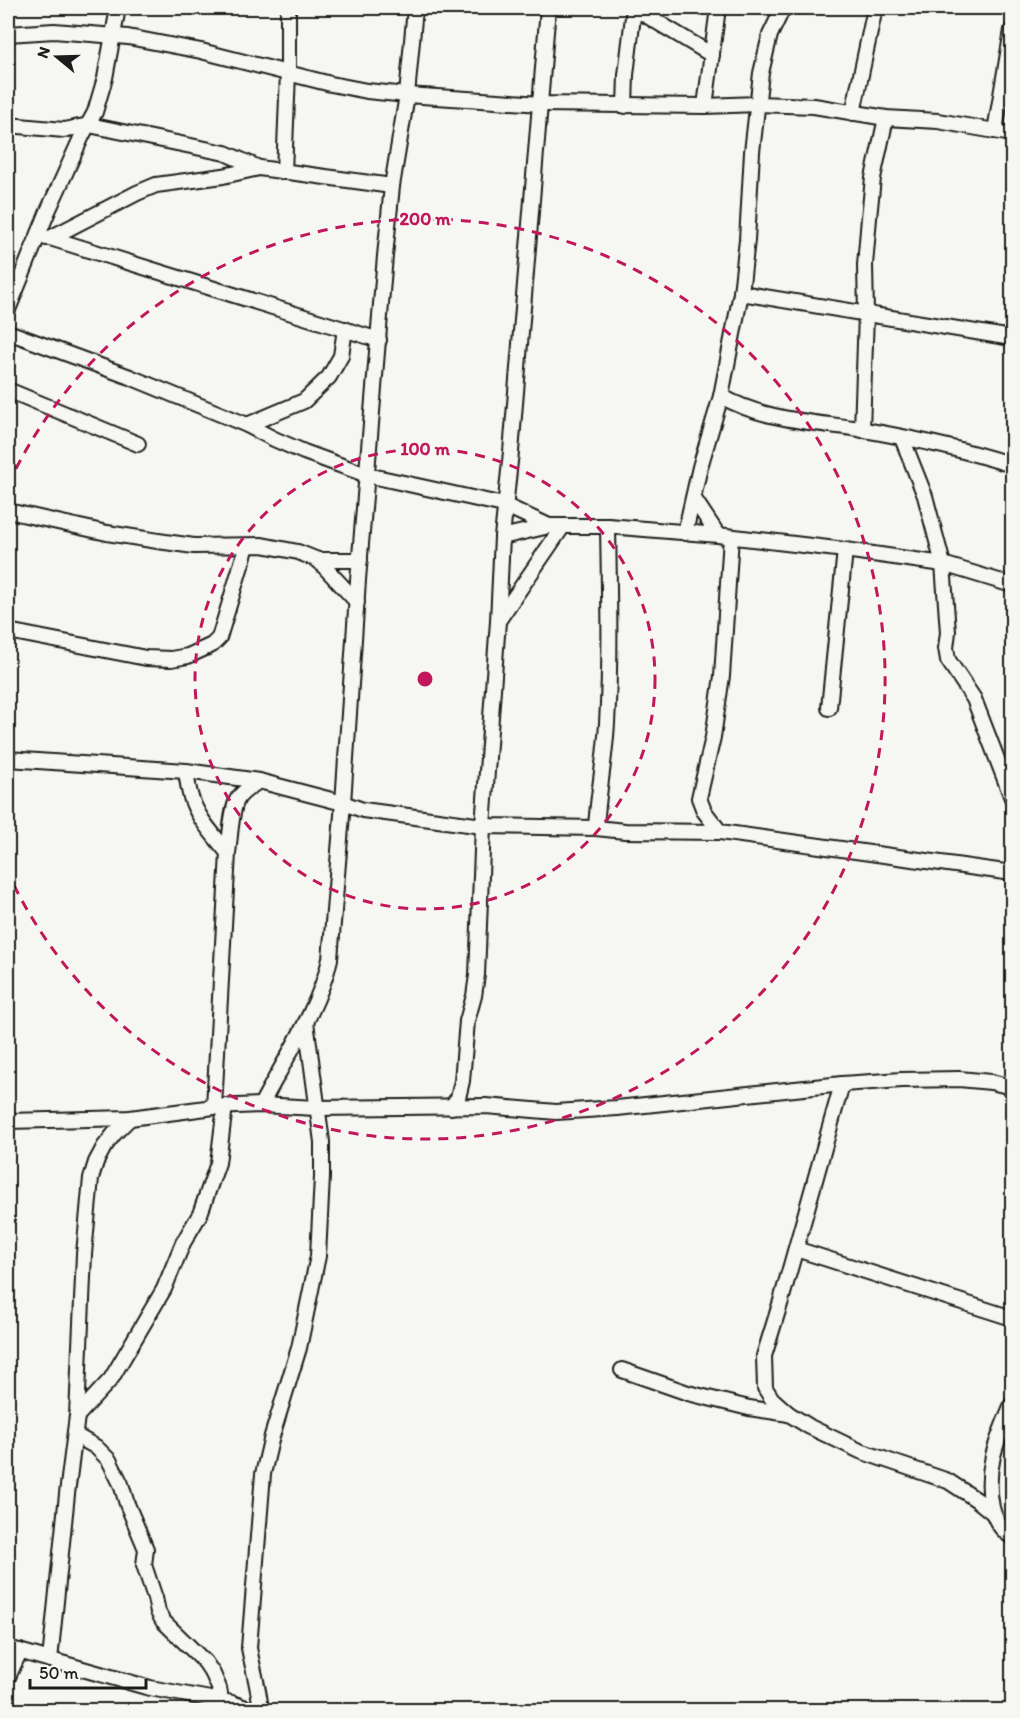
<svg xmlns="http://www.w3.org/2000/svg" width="1020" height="1718" viewBox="0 0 1020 1718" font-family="Itim,sans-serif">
<rect width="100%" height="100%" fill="#f6f6f2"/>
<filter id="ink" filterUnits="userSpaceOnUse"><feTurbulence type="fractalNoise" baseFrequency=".0167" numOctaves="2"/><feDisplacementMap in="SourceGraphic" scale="12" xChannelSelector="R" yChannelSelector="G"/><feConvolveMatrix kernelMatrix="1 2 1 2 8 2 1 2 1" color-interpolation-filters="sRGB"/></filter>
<g filter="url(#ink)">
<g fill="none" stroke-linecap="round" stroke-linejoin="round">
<g stroke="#1c1c1c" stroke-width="18">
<g id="street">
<polyline points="634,8 712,55"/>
<polyline points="8,34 54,31 128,37 201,51 331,84 367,91 407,95 541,104 705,106 757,104 814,106 886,118 938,121 1012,134"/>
<polyline points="625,106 626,75 634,8"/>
<polyline points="705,106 718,8"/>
<polyline points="853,113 875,8"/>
<polyline points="8,125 64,130 89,125 225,153 259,168 392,186"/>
<polyline points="995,131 1012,30"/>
<polyline points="284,172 288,73 288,8"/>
<polyline points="46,238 50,238 137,193 156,185 223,176 259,168"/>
<polyline points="50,238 379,340"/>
<polyline points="741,293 1012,338"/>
<polyline points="8,310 48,211 82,136 95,112 105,78 118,8"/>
<polyline points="8,332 130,377 247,425 274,439 304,452 367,475 504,505 549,526"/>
<polyline points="8,390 138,444"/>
<path d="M721 396C762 420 813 422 859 429 911 438 963 449 1012 465"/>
<polyline points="247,425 304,401 329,377 341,356 345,329"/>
<polyline points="862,430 866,314 865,265 869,218 873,178 886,118"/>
<polyline points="902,438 925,496 943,564 948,632 946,648 948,660 974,699 1012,798"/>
<polyline points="694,499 718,535"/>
<polyline points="8,511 107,533 158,541 194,546 262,545 298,552 318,560 360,560"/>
<polyline points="685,533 700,467 721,396 741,293 747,240 752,152 761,73 770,35 783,8"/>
<polyline points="502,537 549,526 608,526 718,535 845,550 943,564 1012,585"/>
<polyline points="318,560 357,602"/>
<polyline points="498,621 563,526"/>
<polyline points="8,631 146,658 171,659 188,656 212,645 219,638 247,546"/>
<polyline points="829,708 845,550"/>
<polyline points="8,759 186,771 259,781 343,803 363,810 483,826 596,828 625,831 720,832 1012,873"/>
<path d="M186 771C187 778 188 786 190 794 196 817 214 835 228 853"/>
<path d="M596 828C598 793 605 759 607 723 611 658 609 592 608 526"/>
<polyline points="720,832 704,811 699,798 713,737 722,676 731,537"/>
<polyline points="842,1084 781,1301 764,1356 765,1388 772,1399 789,1414 810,1427 860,1451 948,1481 977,1500 993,1513"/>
<path d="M261 1105C284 1061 320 1006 330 959L343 803 358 580 385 256 392 186 407 95 415 8"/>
<path d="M214 1107 228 853C230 840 231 811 237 800 241 792 252 786 259 781"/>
<polyline points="451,1107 458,1098 462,1081 467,1021 474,996 477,975 483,826 498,621 502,537 511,452 548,8"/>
<polyline points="8,1121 130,1118 214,1107 261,1105 316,1108 486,1106 556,1112 617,1108 842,1084 902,1080 959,1079 991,1082 1012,1087"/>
<polyline points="796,1249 1012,1318"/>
<polyline points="622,1370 688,1393 749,1408 789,1414"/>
<path d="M1012 1404C997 1440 984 1468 992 1508 995 1520 1002 1531 1012 1537"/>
<polyline points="77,1416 111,1379 164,1289 183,1243 200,1214 218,1163 225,1106"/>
<polyline points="75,1435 96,1447 109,1460 121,1484 127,1504 146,1549 144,1565 155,1598 158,1612 163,1621 205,1662 213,1674 219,1688 221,1700"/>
<polyline points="8,1648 150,1688 232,1703 252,1710"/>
<polyline points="50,1660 67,1494 77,1416 84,1254 91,1178 96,1162 104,1147 114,1134 130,1118"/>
<polyline points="8,1677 20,1651"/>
<path d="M261 1710C259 1689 253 1669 249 1648L263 1474 272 1436 299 1348 318 1256 322 1177V1142L306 1022"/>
</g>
</g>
<use href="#street" stroke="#f6f6f2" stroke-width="14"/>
</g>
</g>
<g fill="none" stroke="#c2185b" stroke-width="3" stroke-dasharray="10 8">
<circle cx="425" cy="679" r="230"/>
<path d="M8 485A460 460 0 1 1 8 873"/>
</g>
<circle cx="425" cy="679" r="9" fill="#c2185b" stroke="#f6f6f2" stroke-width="3"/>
<g font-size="18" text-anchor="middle" font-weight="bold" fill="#c2185b" stroke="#f6f6f2" stroke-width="4.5" stroke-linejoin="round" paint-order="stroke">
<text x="425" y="225">200 m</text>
<text x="425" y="455">100 m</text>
</g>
<rect width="1020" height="1718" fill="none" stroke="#f6f6f2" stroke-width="30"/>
<rect x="15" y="15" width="990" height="1688" fill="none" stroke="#1c1c1c" stroke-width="2" filter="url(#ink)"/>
<g transform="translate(57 57) rotate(289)" stroke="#f6f6f2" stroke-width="4.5" paint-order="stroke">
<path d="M0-4.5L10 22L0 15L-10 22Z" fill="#1c1c1c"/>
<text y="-9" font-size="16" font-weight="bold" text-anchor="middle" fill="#1c1c1c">N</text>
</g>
<path d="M30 1679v9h116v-9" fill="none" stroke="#1c1c1c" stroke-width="3"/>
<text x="39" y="1679" font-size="18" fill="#1c1c1c" stroke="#f6f6f2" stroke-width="4.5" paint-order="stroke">50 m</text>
</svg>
